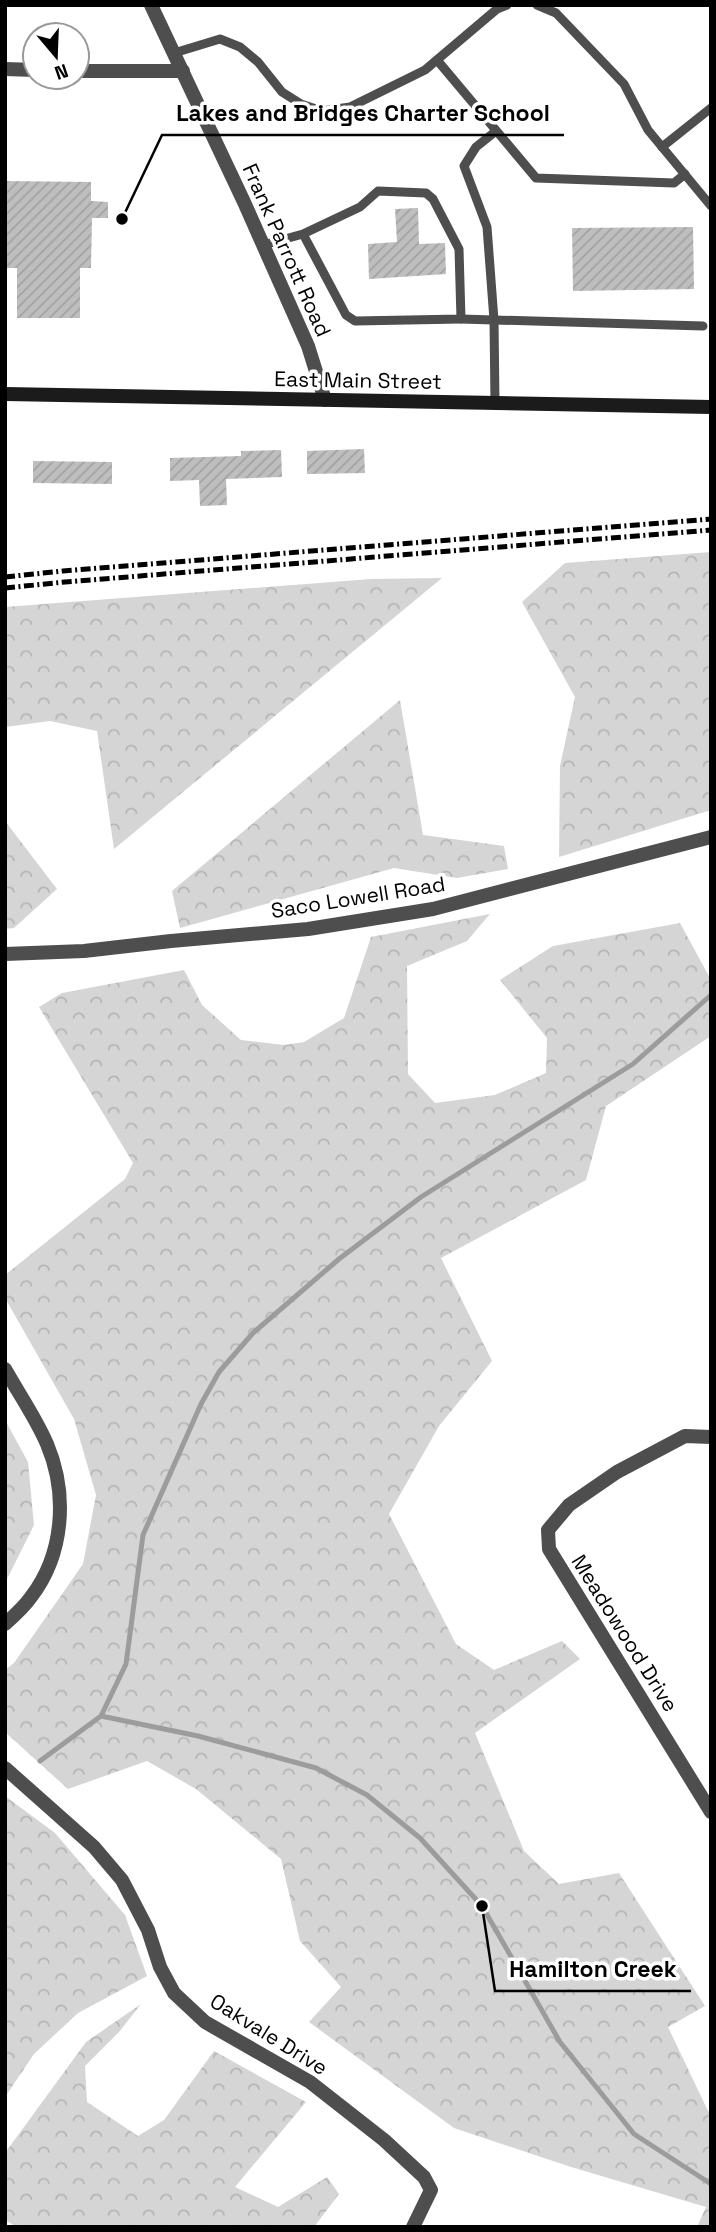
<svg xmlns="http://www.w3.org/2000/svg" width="716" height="2232" viewBox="0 0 716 2232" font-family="'Space Grotesk',sans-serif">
<defs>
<pattern id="forest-crowns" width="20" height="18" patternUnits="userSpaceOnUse" patternTransform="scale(1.75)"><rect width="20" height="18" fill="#d5d5d5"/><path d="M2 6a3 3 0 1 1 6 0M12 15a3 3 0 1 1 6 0" fill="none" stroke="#b5b5b5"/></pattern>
<pattern id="building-hatch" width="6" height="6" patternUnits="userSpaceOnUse" patternTransform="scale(1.75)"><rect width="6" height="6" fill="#bebebe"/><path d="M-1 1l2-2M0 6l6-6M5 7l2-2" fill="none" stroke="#a2a2a2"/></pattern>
</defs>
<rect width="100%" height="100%" fill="#fff"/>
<g fill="url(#forest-crowns)">
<polygon points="711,552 711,810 559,857 560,766 575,697 522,602 565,563"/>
<polygon points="442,578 114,849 97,731 50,721 5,727 5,607 371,579"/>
<polygon points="400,700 423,835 504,846 508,869 457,878 394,868 180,928 172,891"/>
<polygon points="5,821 57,889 14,928 5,929"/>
<polygon points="490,914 467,941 407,966 408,1074 435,1103 495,1095 546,1073 547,1038 500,980 553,946 680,923 711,980 711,1036 606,1106 586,1180 441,1258 492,1361 439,1426 389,1514 456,1644 494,1670 562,1641 580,1659 475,1733 524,1851 559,1884 619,1873 705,2006 668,2027 708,2111 711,2111 711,2227 697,2227 706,2207 571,2167 454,2128 309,2022 341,1987 300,1941 281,1859 196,1789 147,1761 68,1789 5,1732 5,1670 14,1663 83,1564 96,1495 74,1419 5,1298 5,1275 125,1179 133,1163 39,1007 62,993 184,970 202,1005 241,1040 284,1045 304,1042 344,1018 371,937"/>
<polygon points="5,1420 28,1462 34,1525 5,1583"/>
<polygon points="5,1796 55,1833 125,1915 147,1976 78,2013 34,2054 5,2097"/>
<polygon points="141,2004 119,2032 85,2066 87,2102 138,2136 164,2120 214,2051 306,2102 235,2187 278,2207 327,2177 339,2194 314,2227 17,2227 5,2220 5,2153 86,2042"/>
</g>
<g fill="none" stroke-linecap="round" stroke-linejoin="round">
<g stroke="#9c9c9c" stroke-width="5">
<polyline points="101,1716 198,1736 316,1768 367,1795 420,1838 482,1906 560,2042 634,2134 711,2184"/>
<polyline points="40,1761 101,1716 126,1664 143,1535 201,1404 219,1372 253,1333 339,1259 421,1197 633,1064 711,995"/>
</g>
</g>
<g fill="url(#building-hatch)">
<polygon points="5,181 91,182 91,201 108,202 108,218 92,218 91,268 80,268 80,318 17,318 17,268 5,268"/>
<polygon points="418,208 419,244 445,243 446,274 369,279 368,244 397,242 395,209"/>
<polygon points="693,227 694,289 573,291 572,228"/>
<polygon points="364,449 365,473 307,474 307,451"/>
<polygon points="281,450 282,477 226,479 227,505 200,506 199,480 170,481 170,458 241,456 241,451"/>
<polygon points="33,461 112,462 112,484 33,483"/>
</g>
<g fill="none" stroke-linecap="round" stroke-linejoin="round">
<g stroke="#4e4e4e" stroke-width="9">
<polyline points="537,5 556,13 624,84 648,130 711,206"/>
<polyline points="174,53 220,39 240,47 258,62 282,92 301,104 322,111 350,107 425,70 497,9 507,5"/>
<polyline points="437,60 536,178 674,183 685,174"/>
<polyline points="662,147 711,108"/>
<polyline points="263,245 303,234 346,315 355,321 461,319 459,249 433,199 426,193 378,191 360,207 303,234"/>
<polyline points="461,319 703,326"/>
<polyline points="495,403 494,320 487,227 464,166 476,147 496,131"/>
</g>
<g stroke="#4e4e4e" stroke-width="14">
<polyline points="151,5 244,202 308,346 325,400"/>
<polyline points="5,69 35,70"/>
<polyline points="77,71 183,71"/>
<path d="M5 1369C19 1394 36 1418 47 1444 68 1494 64 1554 31 1597 24 1607 14 1616 5 1624"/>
<polyline points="711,1437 685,1436 617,1472 569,1505 548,1530 549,1549 711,1812"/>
<polyline points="5,1768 94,1847 122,1880 148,1930 160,1967 174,1993 205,2022 310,2082 384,2140 424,2177 431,2190 413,2227"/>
</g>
<polyline stroke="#4e4e4e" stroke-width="14" points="5,954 84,951 171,941 308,929 433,909 711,837"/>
<polyline stroke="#1b1b1b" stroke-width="14" points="5,394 711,407"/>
<g stroke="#000" stroke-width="5" stroke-dasharray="10 3.5 2 3.5" stroke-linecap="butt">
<polyline points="5,577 63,571 711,519"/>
<polyline points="5,588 65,582 711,530"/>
</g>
</g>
<g text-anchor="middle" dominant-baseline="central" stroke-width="7" stroke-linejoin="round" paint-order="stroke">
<g font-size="21" fill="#000" stroke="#fff">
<text transform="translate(287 250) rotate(66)">Frank Parrott Road</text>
<text transform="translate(358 380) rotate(1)">East Main Street</text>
<text transform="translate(358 897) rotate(-9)">Saco Lowell Road</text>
<text transform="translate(625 1633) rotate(58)">Meadowood Drive</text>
<text transform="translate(269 2034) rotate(32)">Oakvale Drive</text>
</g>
</g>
<path fill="none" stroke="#000" stroke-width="2.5" d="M122 219L162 135H564M482 1906L495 1991H691"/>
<g fill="#000" stroke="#fff" stroke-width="2.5">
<circle cx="122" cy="219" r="7"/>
<circle cx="482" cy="1906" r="7"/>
</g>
<g font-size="23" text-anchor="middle" font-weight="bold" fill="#000" stroke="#fff" stroke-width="7" stroke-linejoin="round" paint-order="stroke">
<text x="363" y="121">Lakes and Bridges Charter School</text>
<text x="593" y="1977">Hamilton Creek</text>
</g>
<rect width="716" height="2232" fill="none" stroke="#000000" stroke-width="14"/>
<g transform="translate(56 56) rotate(161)"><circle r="33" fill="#ffffff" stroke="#999999" stroke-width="2"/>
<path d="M0-5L12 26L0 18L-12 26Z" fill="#000000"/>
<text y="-10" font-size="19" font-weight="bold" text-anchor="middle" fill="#000000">N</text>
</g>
</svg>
